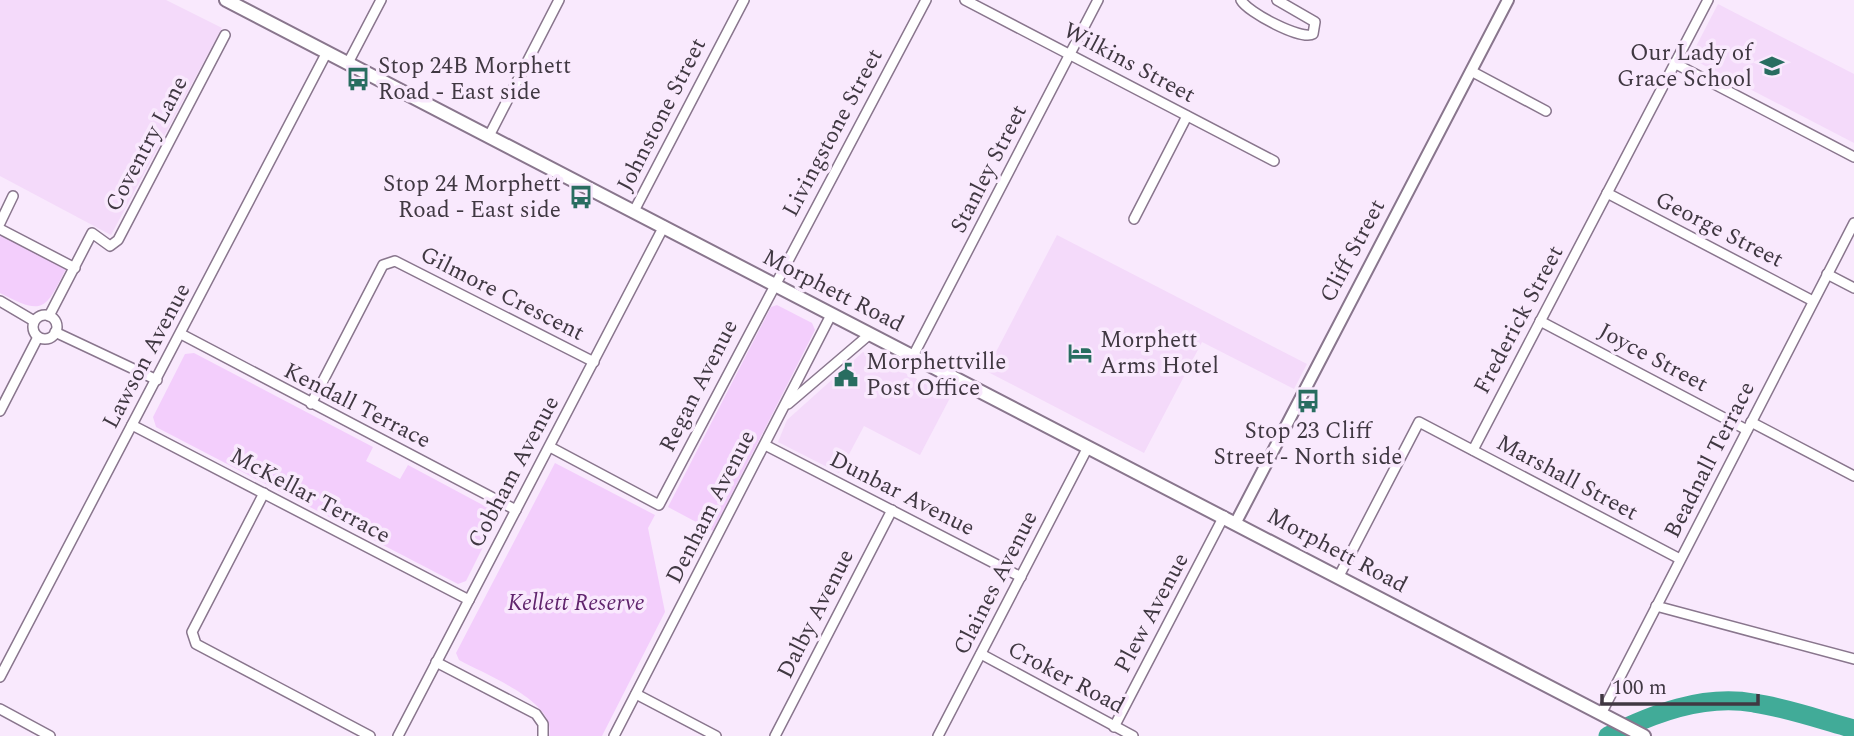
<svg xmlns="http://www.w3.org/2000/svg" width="1854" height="736" viewBox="0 0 1854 736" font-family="Spectral,serif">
<rect width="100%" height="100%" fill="#f9e9fd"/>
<g fill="#f4dafa">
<polygon points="0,0 166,0 222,28 111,235 0,176"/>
<polygon points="1718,4 1854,74 1854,143 1690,58"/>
<polygon points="1057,235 1307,364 1294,389 1202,342 1144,453 986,371"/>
<polygon points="863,352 951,396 920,455 864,426 839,473 778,442 787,420"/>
</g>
<g fill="#f3cefc">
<path d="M0 234 66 269C45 310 44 316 0 293Z"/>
<polygon points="777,305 812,323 815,330 713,531 668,507 771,307"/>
<polygon points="194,353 373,447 366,461 400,479 408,465 494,511 497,519 466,581 458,584 156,427 153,417 185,354"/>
<path d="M555 463 655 515 648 528 665 612 602 736H549C558 702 484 674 459 660L456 653Z"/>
</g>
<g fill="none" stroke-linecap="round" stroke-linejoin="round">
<path stroke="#41ab98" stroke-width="19" d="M1608 736C1652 714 1703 694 1754 703 1787 708 1821 720 1854 729"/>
<g stroke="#89768d" stroke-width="12">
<g id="minor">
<polyline points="965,0 1274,161"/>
<path d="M1241 0C1247 12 1302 41 1313 34L1315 22 1277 0"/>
<polyline points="348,63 381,0"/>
<polyline points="1674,63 1854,157"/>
<polyline points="1471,71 1546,111"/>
<polyline points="489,136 559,0"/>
<polyline points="1607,193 1813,301"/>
<polyline points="634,211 744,0"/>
<polyline points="1134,219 1187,116"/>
<polyline points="0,223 13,196"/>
<polyline points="0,229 75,268"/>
<polyline points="1827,274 1854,288"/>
<polyline points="0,301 34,321"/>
<circle cx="45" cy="327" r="12"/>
<polyline points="49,316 92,233 110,246 118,240 225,35"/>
<polyline points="1540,321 1747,430"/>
<polyline points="55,332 157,380"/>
<polyline points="181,334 516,510"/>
<polyline points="913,356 1098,0"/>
<polyline points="311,404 383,265 395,261 594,362"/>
<polyline points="788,404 870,334"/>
<polyline points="0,411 38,337"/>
<polyline points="1751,422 1854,476"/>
<polyline points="132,425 469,600"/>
<polyline points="765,445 1021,577"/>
<polyline points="550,447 659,505 926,0"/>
<polyline points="1473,450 1708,0"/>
<polyline points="264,493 192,632 196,644 370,736"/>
<polyline points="1339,576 1419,422 1680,559"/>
<polyline points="1656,606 1854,659"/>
<polyline points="981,654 1133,736"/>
<polyline points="436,662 536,714 543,724 543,736"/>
<polyline points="0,677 327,52"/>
<polyline points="636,694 716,736"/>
<polyline points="0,709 50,736"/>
<polyline points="1601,714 1854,223"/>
<polyline points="1114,727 1224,516"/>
<polyline points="398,736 664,226"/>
<polyline points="614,736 831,315"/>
<polyline points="775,736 892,510"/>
<polyline points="938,736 1088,447"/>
</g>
</g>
<g stroke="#89768d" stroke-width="14">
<polyline id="tertiary" points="1236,522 1508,0"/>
</g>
<g stroke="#89768d" stroke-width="16">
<polyline id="secondary" points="226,0 1644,736"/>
</g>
<use href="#minor" stroke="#fff" stroke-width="9"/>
<use href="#tertiary" stroke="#fff" stroke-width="10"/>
<use href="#secondary" stroke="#fff" stroke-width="12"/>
</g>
<defs>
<g id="school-bare" transform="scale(1.89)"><path d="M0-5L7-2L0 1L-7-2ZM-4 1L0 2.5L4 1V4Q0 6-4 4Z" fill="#286d60" stroke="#f9e9fd" stroke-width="2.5" paint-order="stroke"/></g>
<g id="bus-bare" transform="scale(1.89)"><path d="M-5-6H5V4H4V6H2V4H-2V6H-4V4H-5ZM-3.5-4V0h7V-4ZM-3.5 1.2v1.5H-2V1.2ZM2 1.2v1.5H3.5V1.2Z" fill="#286d60" stroke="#f9e9fd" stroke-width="2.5" paint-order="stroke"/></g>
<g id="hotel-bare" transform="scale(1.89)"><path d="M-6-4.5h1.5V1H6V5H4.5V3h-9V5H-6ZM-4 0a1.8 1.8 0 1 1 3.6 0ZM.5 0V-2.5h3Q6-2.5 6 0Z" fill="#286d60" stroke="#f9e9fd" stroke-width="2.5" paint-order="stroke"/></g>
<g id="civic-bare" transform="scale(1.89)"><path d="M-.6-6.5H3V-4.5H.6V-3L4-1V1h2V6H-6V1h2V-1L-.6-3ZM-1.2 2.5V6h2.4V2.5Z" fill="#286d60" stroke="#f9e9fd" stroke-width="2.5" paint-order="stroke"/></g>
</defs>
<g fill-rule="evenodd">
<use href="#school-bare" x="1772" y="66"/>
<use href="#bus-bare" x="358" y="79"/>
<use href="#bus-bare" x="581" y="197"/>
<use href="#hotel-bare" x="1080" y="353"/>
<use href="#civic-bare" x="846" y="375"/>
<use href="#bus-bare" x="1308" y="401"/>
</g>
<g text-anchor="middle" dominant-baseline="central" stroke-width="7" stroke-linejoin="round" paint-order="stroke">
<g font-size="23" fill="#403842" stroke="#f9e9fd" text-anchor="start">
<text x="1752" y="53" text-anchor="end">Our Lady of<tspan x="1752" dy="26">Grace School</tspan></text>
<text x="378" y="66">Stop 24B Morphett<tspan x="378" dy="26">Road - East side</tspan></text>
<text x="561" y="184" text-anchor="end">Stop 24 Morphett<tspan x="561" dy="26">Road - East side</tspan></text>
<text x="1100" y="340">Morphett<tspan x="1100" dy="26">Arms Hotel</tspan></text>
<text x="866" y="362">Morphettville<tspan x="866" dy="26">Post Office</tspan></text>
<text x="1308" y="431" text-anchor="middle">Stop 23 Cliff<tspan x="1308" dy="26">Street - North side</tspan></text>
</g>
<g font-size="23" fill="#403842" stroke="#f9e9fd">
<text transform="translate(1129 63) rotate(28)">Wilkins Street</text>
<text transform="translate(662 115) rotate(-63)">Johnstone Street</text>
<text transform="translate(833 133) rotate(-62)">Livingstone Street</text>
<text transform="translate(147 144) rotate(-62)">Coventry Lane</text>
<text transform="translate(989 169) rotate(-63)">Stanley Street</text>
<text transform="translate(1719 230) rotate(27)">George Street</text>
<text transform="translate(1353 251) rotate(-62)">Cliff Street</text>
<text transform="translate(833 291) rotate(27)">Morphett Road</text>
<text transform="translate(502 294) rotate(27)">Gilmore Crescent</text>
<text transform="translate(1519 320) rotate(-62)">Frederick Street</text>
<text transform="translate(147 356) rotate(-62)">Lawson Avenue</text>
<text transform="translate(1653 358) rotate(28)">Joyce Street</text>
<text transform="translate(699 386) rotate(-63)">Regan Avenue</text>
<text transform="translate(357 406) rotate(27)">Kendall Terrace</text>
<text transform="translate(1710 460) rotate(-63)">Beadnall Terrace</text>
<text transform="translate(514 472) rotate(-62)">Cobham Avenue</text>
<text transform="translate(1567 478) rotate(28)">Marshall Street</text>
<text transform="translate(902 494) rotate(27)">Dunbar Avenue</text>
<text transform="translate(310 496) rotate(28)">McKellar Terrace</text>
<text transform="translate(711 507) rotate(-63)">Denham Avenue</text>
<text transform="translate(1337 551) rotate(28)">Morphett Road</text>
<text transform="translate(996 583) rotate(-63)">Claines Avenue</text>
<text transform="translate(1152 613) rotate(-62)">Plew Avenue</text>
<text transform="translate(816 614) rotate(-63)">Dalby Avenue</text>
<text transform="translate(1066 678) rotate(28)">Croker Road</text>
</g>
<g font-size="23" font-style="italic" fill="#60246d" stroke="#f9e9fd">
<text x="576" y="603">Kellett Reserve</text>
</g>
</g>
<path d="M1602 694v10h156v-10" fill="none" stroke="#403842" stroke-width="3.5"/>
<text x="1612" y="694" font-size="21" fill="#403842" stroke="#f9e9fd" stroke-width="5" paint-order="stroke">100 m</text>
</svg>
